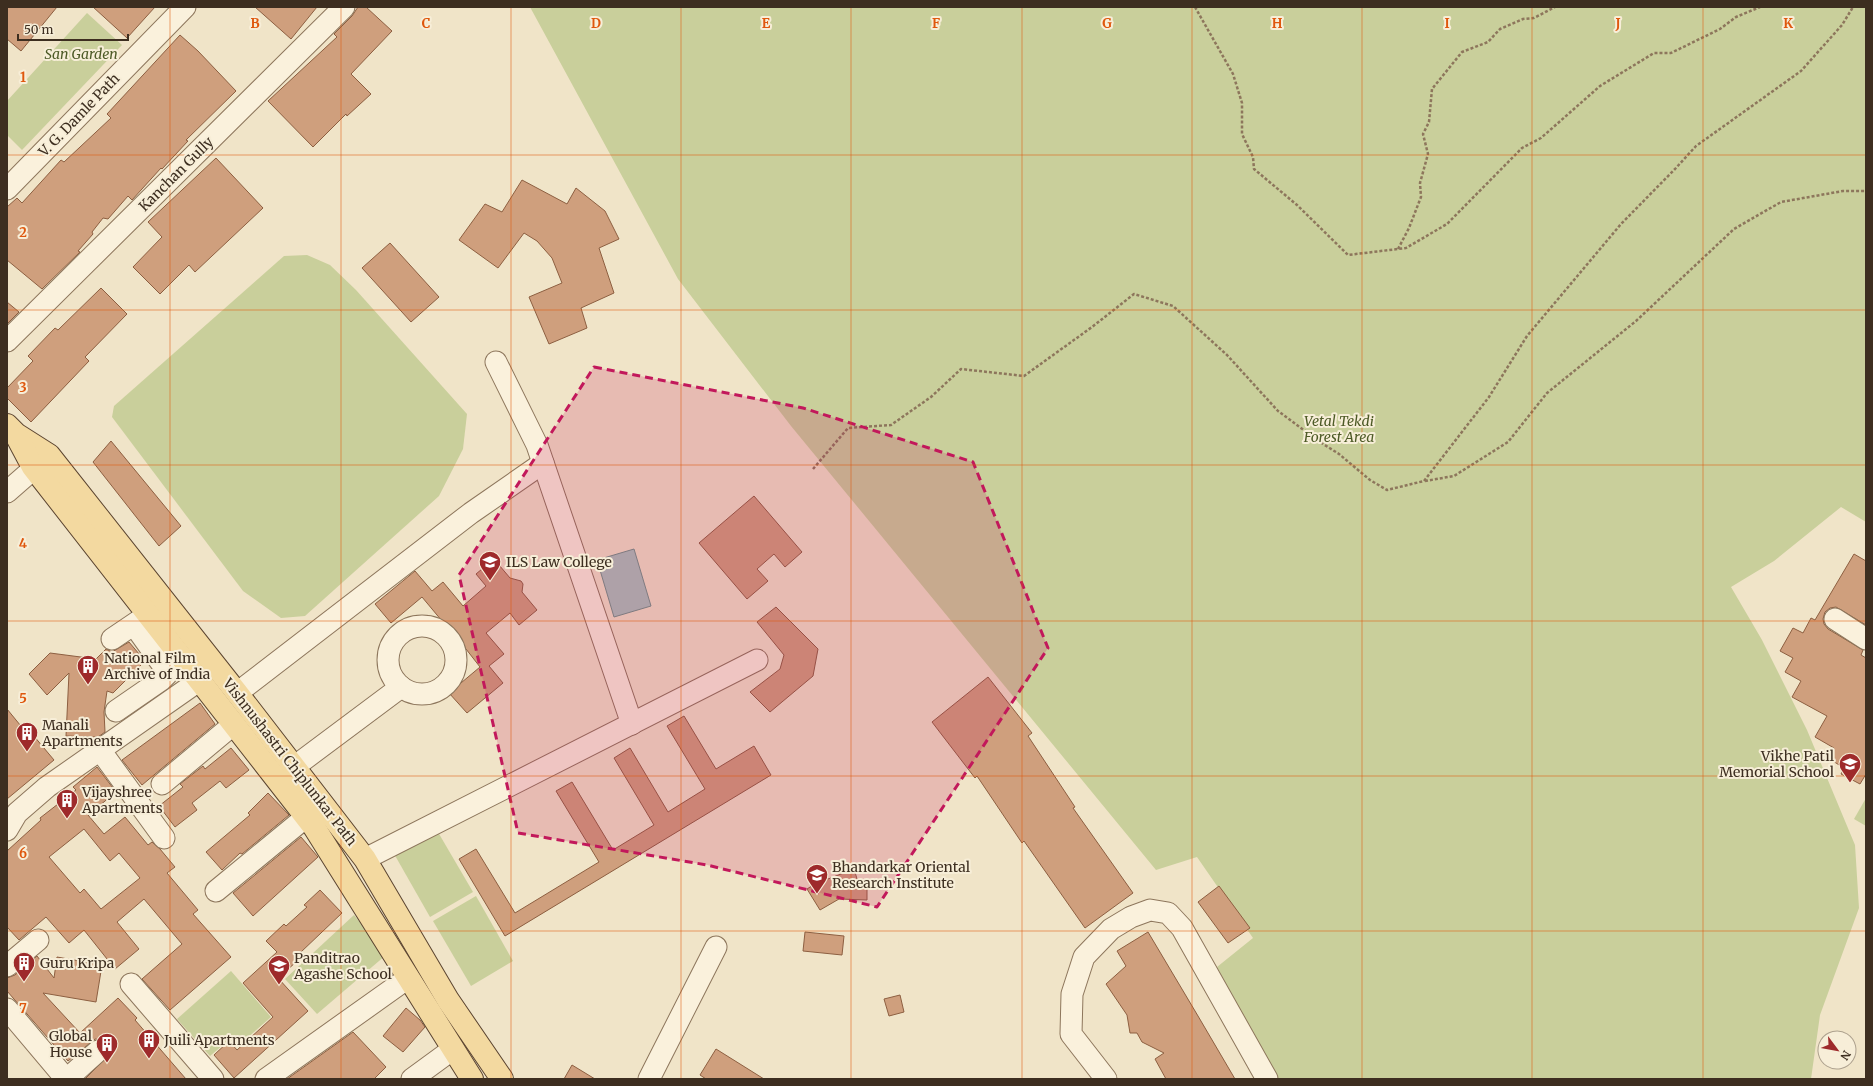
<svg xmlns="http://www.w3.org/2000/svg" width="1873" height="1086" viewBox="0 0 1873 1086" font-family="Merriweather,serif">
<rect width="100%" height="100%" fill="#f0e4c8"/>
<g fill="#c9cf9b">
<polygon points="530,7 1866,7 1866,522 1841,507 1774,561 1731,587 1762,640 1807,730 1855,845 1859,908 1820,1015 1811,1079 1276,1079 1217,967 1253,938 1197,857 1156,870 791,426 678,279"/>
<polygon points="87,13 122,45 22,150 7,135 7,101"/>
<polygon points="307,255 330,265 356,290 467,414 463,449 439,496 305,616 281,618 243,591 112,417 114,406 284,256"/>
<polygon points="1866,798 1866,826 1854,819"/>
<polygon points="435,827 473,892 430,917 393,852"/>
<polygon points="476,896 513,961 471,986 433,921"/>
<polygon points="354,915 386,955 317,1014 285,979"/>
<polygon points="231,971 271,1017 237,1047 230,1039 210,1056 177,1019"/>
</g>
<polygon fill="#a9c4bc" stroke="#6f938a" points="634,549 651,606 614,617 597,560"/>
<g fill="#cf9f7d" stroke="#8d5f41" fill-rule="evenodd">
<polygon points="7,7 57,7 21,51 7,39"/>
<polygon points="93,7 155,7 127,38"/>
<polygon points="255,7 317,7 291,39"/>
<polygon points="358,7 366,7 392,31 351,74 371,94 347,116 346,114 313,147 268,101 337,37 334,34 352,16"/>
<polygon points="180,35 198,51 236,91 186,140 188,141 162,169 161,168 132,200 128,196 108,219 103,218 92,232 93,234 78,251 80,252 42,289 7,260 7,207 17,198 22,203 61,160 64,162 111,118 107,114"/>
<polygon points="216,158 263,208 195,272 189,265 160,294 133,267 162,237 148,222"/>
<polygon points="522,180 567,204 576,188 605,211 619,239 599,248 614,293 581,308 587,328 549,344 529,297 562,283 552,258 537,241 524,233 498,268 459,240 485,204 502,212"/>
<polygon points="390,243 439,297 411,322 362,268"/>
<polygon points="101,288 127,314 85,357 89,361 31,422 7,398 7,388 33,361 28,356 55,328 58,330"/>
<polygon points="7,302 19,312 7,324"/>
<polygon points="111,441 181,526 159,546 93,462"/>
<polygon points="754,496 802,552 785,567 774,554 757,569 768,581 747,599 699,543"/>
<polygon points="1854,554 1866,561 1866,625 1836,607 1830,608 1825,612 1823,619 1824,624 1828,629 1863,650 1861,655 1866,658 1866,774 1860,784 1841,774 1844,768 1828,758 1834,748 1815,737 1827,716 1792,697 1801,681 1785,672 1793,658 1780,651 1793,628 1803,633 1811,618 1815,620"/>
<polygon points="494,559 510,578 521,581 523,584 522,592 537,610 519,625 510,613 486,633 504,654 489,666 503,683 467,713 449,693 480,667 466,649 463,652 439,624 442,621 422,597 391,623 375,604 415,571 432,591 443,582 463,606 486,586 476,574"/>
<polygon points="776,607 818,649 813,676 770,712 750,692 780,669 784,655 757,622"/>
<polygon points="129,642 145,661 113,693 107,691 104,712 105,732 98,737 66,736 69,673 47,695 29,674 50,653 96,659 106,649 112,652"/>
<polygon points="988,677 1032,733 1028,736 1075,807 1073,808 1133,893 1085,928 1024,841 1022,843 977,776 975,778 932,722"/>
<polygon points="200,703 215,724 142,785 122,760"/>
<polygon points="7,709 25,731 28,729 54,760 7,799"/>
<polygon points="684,716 716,769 754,746 771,775 505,936 459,859 476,849 515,913 599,862 556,791 572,782 613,850 654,825 614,758 630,748 668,812 705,789 667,726"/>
<polygon points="231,748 249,770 226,788 220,781 192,803 197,810 175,827 159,806 183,787 180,784 203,766 205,769"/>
<path d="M97 767 116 792 88 815 104 834 125 817 148 845 152 842 160 849 175 867 167 873 198 910 193 914 231 957 170 1010 142 979 182 944 144 899 117 922 139 949 115 969 84 930 69 943 46 917 19 940 7 927V851L41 820 40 818 76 790 73 787ZM84 829 110 861 119 853 140 878 101 909 84 889 80 893 49 857Z"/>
<polygon points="268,793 289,815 242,854 240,853 222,870 206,852 250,815 248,813"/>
<polygon points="301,837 318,857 253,916 233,893"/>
<polygon points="854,869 858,882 867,882 867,900 839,899 820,910 807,889 826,877 828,879"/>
<polygon points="1219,886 1250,928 1228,943 1198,902"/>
<polygon points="320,890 342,913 301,952 304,955 278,978 308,1011 234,1078 214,1055 229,1041 237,1050 273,1017 243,983 277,952 266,941 284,924 286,926 307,907 304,905"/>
<polygon points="805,932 844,936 842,955 803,951"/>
<polygon points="1148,932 1198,1016 1235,1079 1166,1079 1155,1059 1164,1053 1142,1042 1137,1033 1130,1033 1127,1015 1106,984 1126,966 1117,951"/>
<polygon points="37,956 54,978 57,957 102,965 96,1002 43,993 80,1033 118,998 137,1018 135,1020 186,1079 85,1079 109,1055 110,1049 107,1043 101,1040 95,1039 68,1061 7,991 7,978 15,975"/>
<polygon points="900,995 904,1012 889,1016 884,999"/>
<polygon points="406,1008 420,1020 425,1027 403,1052 383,1036"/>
<polygon points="353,1032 386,1067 374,1079 287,1079"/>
<polygon points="716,1049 764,1079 706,1079 700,1075"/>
<polygon points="572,1065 595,1079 564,1079"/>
</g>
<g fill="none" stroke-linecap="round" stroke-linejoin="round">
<g stroke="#8d765c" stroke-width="23">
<g id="minor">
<polyline points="7,189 185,7"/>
<polyline points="7,341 344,7"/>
<polyline points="496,362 537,445 632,724"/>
<polyline points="7,492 47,457"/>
<polyline points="1835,619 1866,639"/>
<circle cx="422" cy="660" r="34"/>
<polyline points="112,639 146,616"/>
<polyline points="237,693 471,513 543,463"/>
<polyline points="116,711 161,680 167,674 167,671 134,625"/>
<polyline points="100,750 164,838"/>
<polyline points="294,767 401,687"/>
<polyline points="162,784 234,724"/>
<polyline points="7,830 17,813 47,787 200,680"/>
<polyline points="365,859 757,660"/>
<polyline points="216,891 306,817"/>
<polyline points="7,966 38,940"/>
<polyline points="131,984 213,1079"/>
<polyline points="7,1009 66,1079"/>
<polyline points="67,1079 98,1051"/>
<polyline points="266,1079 408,978"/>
<polyline points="412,1079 453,1049"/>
<polyline points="649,1079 716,947"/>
<polyline points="1106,1079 1071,1034 1072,994 1084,957 1111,929 1131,917 1150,910 1168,913 1182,928 1267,1079"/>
</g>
</g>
<g stroke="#5b4430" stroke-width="24">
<g id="major">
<polyline points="7,425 16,434 49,455 237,693 365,859 448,1000 502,1079"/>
<polyline points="16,435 33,467 314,827 472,1079"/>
</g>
</g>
<g stroke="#8d765c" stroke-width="2.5" stroke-dasharray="3 2" stroke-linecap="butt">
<polyline points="1195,7 1233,74 1242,103 1242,134 1253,157 1254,169 1297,205 1348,255 1406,248 1447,224 1522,148 1541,138 1600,86 1654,53 1671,53 1720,29 1736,17 1760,7"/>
<polyline points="1398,249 1409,228 1421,197 1420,183 1428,154 1423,134 1429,122 1432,89 1462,52 1488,42 1500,29 1523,19 1534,18 1555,7"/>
<polyline points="813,469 848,428 891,425 931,397 961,369 1024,376 1092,327 1134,294 1173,306 1227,355 1278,411 1320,442 1339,454 1370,480 1387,490 1424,481 1489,397 1527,336 1621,224 1675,169 1696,146 1801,71 1842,25 1853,7"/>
<polyline points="1425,481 1454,476 1508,442 1547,393 1636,321 1734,229 1781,202 1843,191 1866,191"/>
</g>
<use href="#minor" stroke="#faf1dc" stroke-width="21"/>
<use href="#major" stroke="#f3d9a0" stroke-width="22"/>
</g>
<path fill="#c2185b" fill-opacity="0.2" stroke="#c2185b" stroke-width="3" stroke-dasharray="8 5" stroke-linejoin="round" d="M594 367 803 408 973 462 1048 648 877 907 707 865 518 833 459 575Z"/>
<path fill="none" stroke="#df570d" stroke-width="1" stroke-opacity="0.55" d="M170 7V1079M341 7V1079M511 7V1079M681 7V1079M851 7V1079M1022 7V1079M1192 7V1079M1362 7V1079M1532 7V1079M1703 7V1079M7 155H1866M7 310H1866M7 465H1866M7 621H1866M7 776H1866M7 931H1866"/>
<defs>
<g id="university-pin" transform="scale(1.15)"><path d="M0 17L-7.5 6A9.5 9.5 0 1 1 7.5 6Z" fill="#9e2a2b" stroke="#f7eed8"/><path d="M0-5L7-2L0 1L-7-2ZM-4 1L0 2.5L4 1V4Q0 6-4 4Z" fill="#fff"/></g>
<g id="building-pin" transform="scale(1.15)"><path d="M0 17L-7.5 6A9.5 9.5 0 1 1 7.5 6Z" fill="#9e2a2b" stroke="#f7eed8"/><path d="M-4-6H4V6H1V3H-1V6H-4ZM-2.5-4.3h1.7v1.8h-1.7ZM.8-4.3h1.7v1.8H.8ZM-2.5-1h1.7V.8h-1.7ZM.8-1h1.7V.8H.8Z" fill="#fff"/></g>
<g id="school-pin" transform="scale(1.15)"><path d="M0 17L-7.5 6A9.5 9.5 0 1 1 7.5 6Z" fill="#9e2a2b" stroke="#f7eed8"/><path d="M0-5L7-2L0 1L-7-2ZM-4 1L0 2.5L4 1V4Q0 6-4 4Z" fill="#fff"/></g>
</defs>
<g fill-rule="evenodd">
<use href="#university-pin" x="490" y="562"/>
<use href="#building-pin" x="88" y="666"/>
<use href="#building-pin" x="27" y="733"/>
<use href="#school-pin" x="1850" y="764"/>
<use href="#building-pin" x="67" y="800"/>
<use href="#university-pin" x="817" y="875"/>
<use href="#building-pin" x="24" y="963"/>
<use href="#school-pin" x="279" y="966"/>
<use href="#building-pin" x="149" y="1040"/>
<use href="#building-pin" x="107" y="1044"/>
</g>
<g text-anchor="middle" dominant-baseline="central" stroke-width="4" stroke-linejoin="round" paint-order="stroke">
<g font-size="14" font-style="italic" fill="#4d5a26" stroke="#f7eed8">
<text x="81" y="54">San Garden</text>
<text x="1339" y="421">Vetal Tekdi<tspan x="1339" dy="16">Forest Area</tspan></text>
</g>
<g font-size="14" fill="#3d2e20" stroke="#f7eed8">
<text transform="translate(79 115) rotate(-46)">V. G. Damle Path</text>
<text transform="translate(176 174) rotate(-45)">Kanchan Gully</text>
<text transform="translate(290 762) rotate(52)">Vishnushastri Chiplunkar Path</text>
</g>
<g font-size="14" fill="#3d2e20" stroke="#f7eed8" text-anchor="start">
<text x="506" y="562">ILS Law College</text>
<text x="104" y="658">National Film<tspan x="104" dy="16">Archive of India</tspan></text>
<text x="42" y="725">Manali<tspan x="42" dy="16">Apartments</tspan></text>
<text x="1834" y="756" text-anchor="end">Vikhe Patil<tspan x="1834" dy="16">Memorial School</tspan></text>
<text x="82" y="792">Vijayshree<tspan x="82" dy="16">Apartments</tspan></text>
<text x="832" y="867">Bhandarkar Oriental<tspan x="832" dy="16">Research Institute</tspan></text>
<text x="294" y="958">Panditrao<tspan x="294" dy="16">Agashe School</tspan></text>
<text x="40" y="963">Guru Kripa</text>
<text x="92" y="1036" text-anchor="end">Global<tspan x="92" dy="16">House</tspan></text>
<text x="164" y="1040">Juili Apartments</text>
</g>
</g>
<g font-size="13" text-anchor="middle" font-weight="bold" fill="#df570d" stroke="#f7eed8" stroke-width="4" stroke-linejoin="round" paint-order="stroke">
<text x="255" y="28">B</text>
<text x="426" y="28">C</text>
<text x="596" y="28">D</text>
<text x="766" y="28">E</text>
<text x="936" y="28">F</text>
<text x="1107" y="28">G</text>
<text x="1277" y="28">H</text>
<text x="1447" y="28">I</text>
<text x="1618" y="28">J</text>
<text x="1788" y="28">K</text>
<text x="23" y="82">1</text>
<text x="23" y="237">2</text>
<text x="23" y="392">3</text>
<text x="23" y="548">4</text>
<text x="23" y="703">5</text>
<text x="23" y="858">6</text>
<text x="23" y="1013">7</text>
</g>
<rect width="1873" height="1086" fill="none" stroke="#3d2e20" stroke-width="16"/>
<g transform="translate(1837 1050) rotate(122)"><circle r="19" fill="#f7eed8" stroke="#ada18e"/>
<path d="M0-3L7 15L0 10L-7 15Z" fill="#9e2a2b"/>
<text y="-6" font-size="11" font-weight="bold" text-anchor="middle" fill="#3d2e20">N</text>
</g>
<path d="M18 34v6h110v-6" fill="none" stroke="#3d2e20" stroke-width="2"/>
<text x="24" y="34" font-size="12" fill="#3d2e20" stroke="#f7eed8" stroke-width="3" paint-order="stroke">50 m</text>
</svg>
